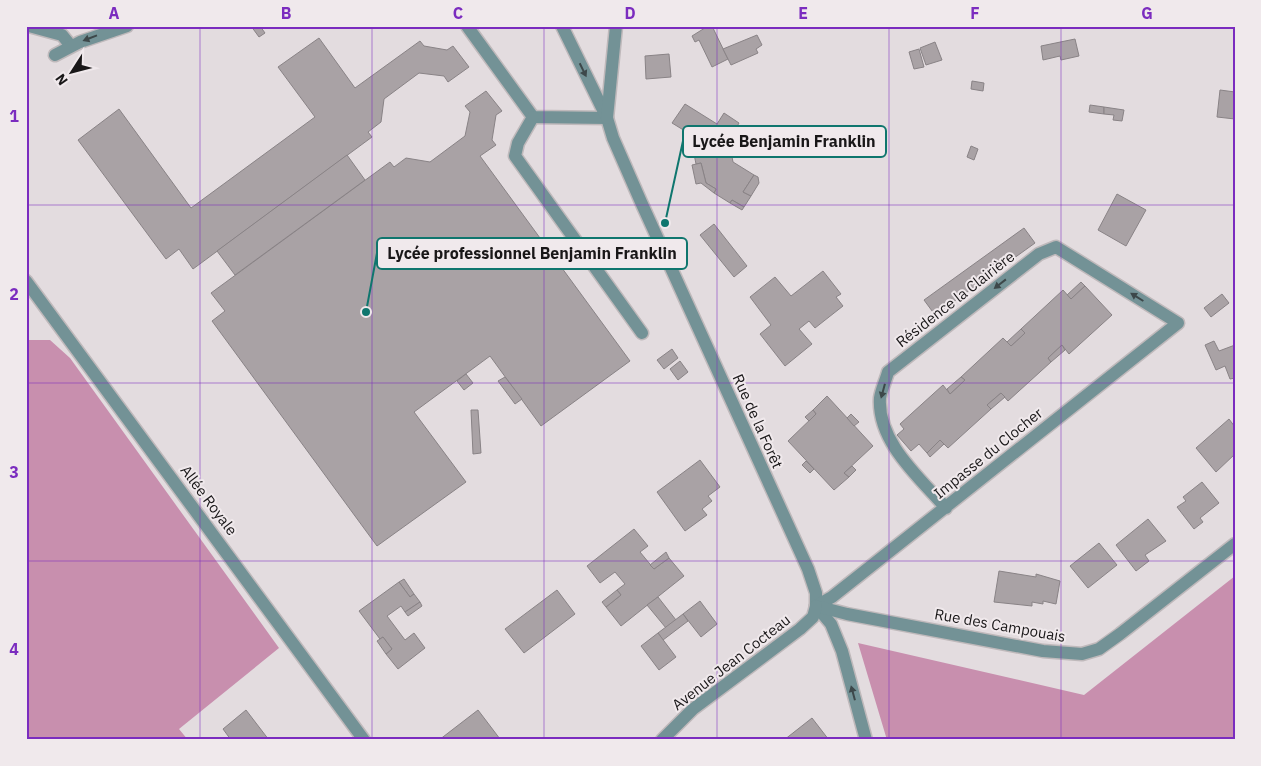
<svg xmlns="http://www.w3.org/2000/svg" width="1261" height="766" viewBox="0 0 1261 766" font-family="'IBM Plex Sans',sans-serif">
<rect width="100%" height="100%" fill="#e3dcdf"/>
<g fill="#c88fae">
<polygon points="26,340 50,340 70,358 279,648 179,729 188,740 26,740"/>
<polygon points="1235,576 1235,740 887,740 858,643 1084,695"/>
</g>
<g fill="#a9a2a5" stroke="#898386">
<polygon points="251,26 260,26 265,33 259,37"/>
<polygon points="708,26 712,26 728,59 712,67 699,40 695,42 692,36"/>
<polygon points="757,35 762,45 756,49 758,53 731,65 723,49"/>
<polygon points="319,38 355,88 420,41 424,46 447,50 453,46 469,67 448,82 444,76 419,73 384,99 381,122 368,132 372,137 193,269 179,249 166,259 78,140 119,109 191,208 315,117 278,67"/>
<polygon points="1075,39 1079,56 1061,60 1060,56 1043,60 1041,46"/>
<polygon points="935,42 942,60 926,65 920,48"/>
<polygon points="919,49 924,67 914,69 909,52"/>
<polygon points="669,54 671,77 646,79 645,56"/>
<polygon points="972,81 984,83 983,91 971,89"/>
<polygon points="1220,90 1235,92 1235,119 1217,117"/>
<polygon points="486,91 502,111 496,115 492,140 496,145 480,156 630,361 541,426 490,356 414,412 466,482 377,546 212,321 225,311 211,293 390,162 394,167 406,158 430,162 465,136 470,112 465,106"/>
<polygon points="685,104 717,124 724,113 739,123 729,141 733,162 754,175 743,192 751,196 744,207 732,200 730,203 714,193 716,189 706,183 701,163 696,164 690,134 672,123"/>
<polygon points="1090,105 1104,107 1104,114 1089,112"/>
<polygon points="1104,107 1124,110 1122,121 1113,120 1114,115 1104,114"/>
<polygon points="971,146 978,149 974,160 967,157"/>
<polygon points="347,155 365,180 235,275 217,251"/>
<polygon points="701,163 706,183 716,189 714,193 701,183 696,184 692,165"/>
<polygon points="754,175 758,177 759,183 751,196 743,192"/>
<polygon points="1117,194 1146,210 1126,246 1098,230"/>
<polygon points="732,200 744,207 742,210 730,203"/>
<polygon points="714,224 747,266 734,277 700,235"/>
<polygon points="1024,228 1035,243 935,315 924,300"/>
<polygon points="823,271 841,294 836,297 843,306 815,328 809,321 799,329 812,344 785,366 760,334 771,325 750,297 775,277 791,296"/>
<polygon points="1081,282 1085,286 1071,299 1067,295"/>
<polygon points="1085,286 1112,315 1069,354 1062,345 1048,358 1051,362 1008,401 1001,393 987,405 991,409 948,448 940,440 927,453 919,444 911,451 897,435 904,429 900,424 943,385 950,394 965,380 961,377 1003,338 1011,346 1025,333 1021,329 1063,290 1071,299"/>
<polygon points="1222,294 1229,303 1211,317 1204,308"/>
<polygon points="1021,329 1025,333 1011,346 1007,342"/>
<polygon points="1214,341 1219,351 1235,345 1235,378 1230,379 1225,366 1216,370 1205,345"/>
<polygon points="1062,345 1065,350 1051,362 1048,358"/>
<polygon points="672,349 678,358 664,369 657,360"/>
<polygon points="680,361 688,372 678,380 670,369"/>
<polygon points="466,374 473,383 464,390 457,381"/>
<polygon points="505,377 522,399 515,404 498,381"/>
<polygon points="961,377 965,380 950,394 947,389"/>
<polygon points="1001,393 1005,397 991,409 987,405"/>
<polygon points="827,396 873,446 844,473 849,477 834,490 788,441 816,414 813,410"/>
<polygon points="471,410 478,410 481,453 473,454"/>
<polygon points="813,410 816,414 809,421 805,417"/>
<polygon points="851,414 859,422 854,426 847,418"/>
<polygon points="1229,419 1235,427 1235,454 1216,472 1196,448"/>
<polygon points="940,440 944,444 930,457 927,453"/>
<polygon points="700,460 720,487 708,496 712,501 702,509 707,515 685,531 657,492"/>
<polygon points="806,461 814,469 810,473 802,465"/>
<polygon points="852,466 856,470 849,477 844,473"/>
<polygon points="1202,482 1219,503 1200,518 1203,522 1194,529 1177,507 1186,501 1183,497"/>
<polygon points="1148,519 1166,541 1145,555 1149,561 1136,571 1116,545"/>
<polygon points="634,529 648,546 640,552 654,569 669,558 684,576 621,626 606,607 621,595 617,590 625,584 615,572 600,583 587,566"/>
<polygon points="1099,543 1117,565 1088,588 1070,566"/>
<polygon points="666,552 669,558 654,569 650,565"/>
<polygon points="999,571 1036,577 1036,574 1060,581 1056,604 1043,601 1043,604 1032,602 1032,606 994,602"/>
<polygon points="404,579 414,594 410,597 399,582"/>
<polygon points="399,582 410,597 414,594 420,602 405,612 401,606 387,616 405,640 414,633 425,648 398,669 386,654 392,649 383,637 380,639 359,611"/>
<polygon points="557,590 575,614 524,653 505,629"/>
<polygon points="617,590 621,595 606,607 602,602"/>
<polygon points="658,597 676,620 666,628 647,605"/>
<polygon points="700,601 717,624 701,637 683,614"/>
<polygon points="420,602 422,606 408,616 405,612"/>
<polygon points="683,614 688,621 663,640 658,633"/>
<polygon points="658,633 676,657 659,670 641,646"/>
<polygon points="383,637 392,649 386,654 377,641"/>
<polygon points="246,710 269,740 231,740 223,729"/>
<polygon points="478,710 500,739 439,740"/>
<polygon points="812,718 829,740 784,740"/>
</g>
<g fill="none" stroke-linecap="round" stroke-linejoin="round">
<g stroke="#bfb9bb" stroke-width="15">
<g id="minor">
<polyline points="29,26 62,35 71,46"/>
<polyline points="467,26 533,117 607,118"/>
<polyline points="562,26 607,118 613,138 641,202 808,569 816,593 816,606 831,624 842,651 866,740"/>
<polyline points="55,55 80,42 127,26"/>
<polyline points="533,117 518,143 515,156 642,333"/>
<polyline points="607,118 616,26"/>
<polyline points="26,281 364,740"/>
<path d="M816 606 832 597 1178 323 1056 247 1039 254 888 372C886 380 881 390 880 398 877 442 920 478 946 508"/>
<polyline points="816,606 847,614 1043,651 1082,654 1099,649 1120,634 1235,544"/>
<polyline points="662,740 693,709 800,629 813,617 816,606"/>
</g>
</g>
<use href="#minor" stroke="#739296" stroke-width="12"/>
</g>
<defs><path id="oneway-solid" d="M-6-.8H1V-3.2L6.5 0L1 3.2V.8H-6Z" transform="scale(1.25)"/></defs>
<g fill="#3d484a">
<use href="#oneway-solid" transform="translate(90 38) rotate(159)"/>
<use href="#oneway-solid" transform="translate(583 70) rotate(64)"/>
<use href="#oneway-solid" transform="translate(1000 284) rotate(142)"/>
<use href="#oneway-solid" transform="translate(1137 297) rotate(-148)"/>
<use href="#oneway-solid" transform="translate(883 391) rotate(105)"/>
<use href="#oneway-solid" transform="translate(853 693) rotate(-105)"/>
</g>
<path fill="none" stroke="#7b2cbf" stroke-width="1" stroke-opacity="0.55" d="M200 26V740M372 26V740M544 26V740M717 26V740M889 26V740M1061 26V740M26 205H1235M26 383H1235M26 561H1235"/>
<g text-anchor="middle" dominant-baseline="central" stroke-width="4" stroke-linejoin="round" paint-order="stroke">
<g font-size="15" fill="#191718" stroke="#f0e9ec">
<text transform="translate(955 299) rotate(-38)">Résidence la Clairière</text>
<text transform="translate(758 421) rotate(66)">Rue de la Forêt</text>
<text transform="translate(988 453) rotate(-39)">Impasse du Clocher</text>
<text transform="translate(209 500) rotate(53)">Allée Royale</text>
<text transform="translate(1000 625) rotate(10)">Rue des Campouais</text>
<text transform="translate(731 662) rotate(-38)">Avenue Jean Cocteau</text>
</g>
</g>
<path fill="none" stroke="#0f766e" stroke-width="2" d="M665 223L683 141M366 312L377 253"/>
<g fill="#0f766e" stroke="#f0e9ec" stroke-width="2">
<circle cx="665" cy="223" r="5"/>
<circle cx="366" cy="312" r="5"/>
</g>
<g fill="#f0e9ec" stroke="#0f766e" stroke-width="2">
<rect x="683" y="126" width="203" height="31" rx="5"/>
<rect x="377" y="238" width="310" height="31" rx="5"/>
</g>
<g font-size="16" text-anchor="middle" font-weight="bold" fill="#191718">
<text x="784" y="147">Lycée Benjamin Franklin</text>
<text x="532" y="259">Lycée professionnel Benjamin Franklin</text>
</g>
<rect width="1261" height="766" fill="none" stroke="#f0e9ec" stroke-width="55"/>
<g transform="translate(72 72) rotate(234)" stroke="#f0e9ec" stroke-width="4" paint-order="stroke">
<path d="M0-4L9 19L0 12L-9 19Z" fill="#191718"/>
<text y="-8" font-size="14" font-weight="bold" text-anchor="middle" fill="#191718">N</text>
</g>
<rect x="28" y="28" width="1206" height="710" fill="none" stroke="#7b2cbf" stroke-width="2"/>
<g font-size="16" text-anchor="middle" font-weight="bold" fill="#7b2cbf">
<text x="114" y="19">A</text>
<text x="286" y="19">B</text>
<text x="458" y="19">C</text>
<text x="630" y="19">D</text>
<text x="803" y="19">E</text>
<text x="975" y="19">F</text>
<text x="1147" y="19">G</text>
<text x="14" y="122">1</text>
<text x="14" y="300">2</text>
<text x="14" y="478">3</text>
<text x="14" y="655">4</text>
</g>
</svg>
